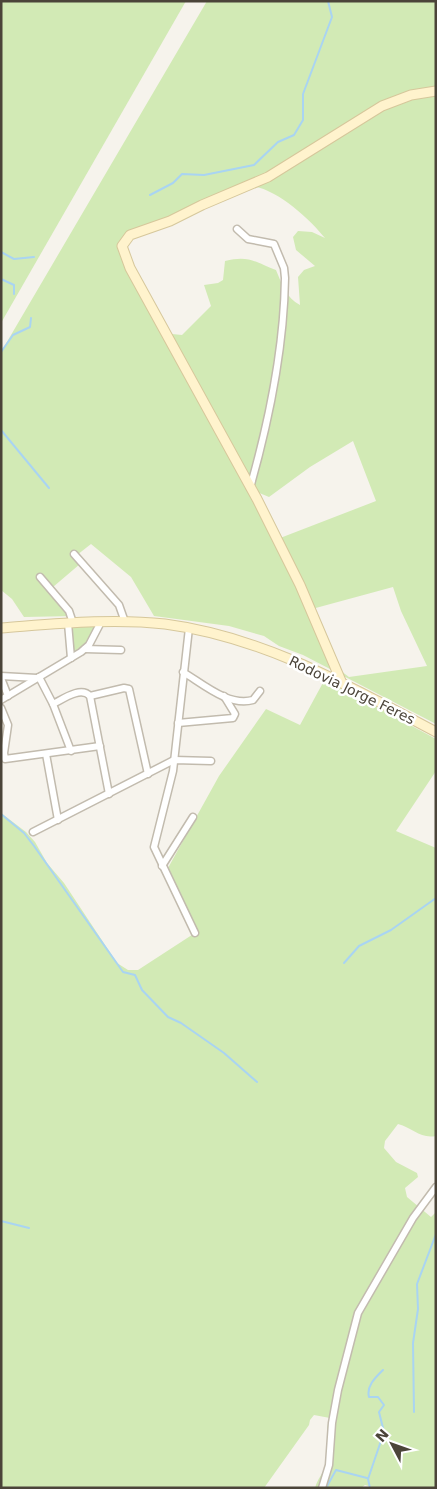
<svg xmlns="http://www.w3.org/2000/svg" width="437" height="1489" viewBox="0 0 437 1489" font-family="'DejaVu Sans',sans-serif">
<rect width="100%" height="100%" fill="#f6f3ec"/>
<g fill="#d2eab5" fill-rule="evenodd">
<polygon points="1,1 186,1 1,323"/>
<path d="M207 1H436V724L303 655 279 646 264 636 229 626 154 616 131 577 91 544 77 555 80 564 53 587 75 616 24 617 12 599 1 590V352ZM249 186C274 186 310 219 325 238L312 232 298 231 293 237 296 250 315 266 304 270 298 277 300 305C286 298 282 284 276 270 255 262 249 255 225 261L223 280 218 283 204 285 211 306 182 335 172 334 157 319 124 248V236ZM353 441 376 501 275 540 252 490 269 497 310 467ZM393 587 401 611 427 666 349 677 341 671 312 609Z"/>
<polygon points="99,623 87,643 72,655 70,625"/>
<path d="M325 679 436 739V771L396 831 436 848V1136C420 1139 413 1128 398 1124L385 1141 384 1148 396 1162 417 1173 418 1177 405 1188 407 1197 431 1217 436 1212V1488H375L365 1485 361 1488H315C318 1476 329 1467 330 1454 331 1440 323 1434 330 1418L314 1415 310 1420 309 1425 264 1488H1V813L26 832 35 842 47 863 64 883 117 963 128 970H138L198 931 168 868 219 776 266 709 300 725Z"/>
</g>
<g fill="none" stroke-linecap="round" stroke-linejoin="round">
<g stroke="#a9d4f2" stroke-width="2">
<polyline points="150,195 173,183 182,174 204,175 254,165 278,142 294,135 303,120 303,94 332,17 328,1"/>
<polyline points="1,252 14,259 34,257"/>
<polyline points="1,279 14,285 14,294"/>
<polyline points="1,352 13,335 30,327 31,318"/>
<polyline points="1,430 49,488"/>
<polyline points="1,814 24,833 34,846 123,972 135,975 142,990 168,1017 181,1023 224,1053 257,1082"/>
<polyline points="344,963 359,946 391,930 436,898"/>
<polyline points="1,1221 29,1228"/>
<polyline points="414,1412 413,1343 418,1309 417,1284 436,1234"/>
<polyline points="326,1488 336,1470 367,1478"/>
<path d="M370 1488 368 1479 384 1432 379 1412 384 1405 378 1397H369C366 1386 376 1377 383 1370"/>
</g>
<g stroke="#c2bbae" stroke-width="9">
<g id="street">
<path d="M237 229 248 239 274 244 284 268 285 278C284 348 269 421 250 488"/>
<polyline points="74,554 119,605 125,622"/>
<polyline points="40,577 69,611 73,623"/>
<polyline points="68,623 71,658"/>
<polyline points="189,628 173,771 154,847 195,933"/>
<polyline points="85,649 121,650"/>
<path d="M183 672C203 684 229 707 253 700L260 691"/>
<polyline points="1,676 37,678"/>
<path d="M39 677 53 704C63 699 81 686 90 696L124 688 129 689 148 774"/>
<polyline points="1,678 8,696"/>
<polyline points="90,696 109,794"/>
<polyline points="1,700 81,652 89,645 101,622"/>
<polyline points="53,704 71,751"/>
<polyline points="1,708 8,725 4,753 5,759 100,746"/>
<polyline points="178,723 233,718 235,714 224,696"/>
<polyline points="46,754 58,820"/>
<polyline points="33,832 174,760 211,761"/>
<polyline points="162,866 193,817"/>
<polyline points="322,1488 329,1465 332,1423 338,1390 358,1313 413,1218 436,1187"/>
</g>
</g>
<g stroke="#d6c79b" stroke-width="11">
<g id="secondary">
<path d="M1 628C55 624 111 618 165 624 264 637 349 686 436 732"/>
<polyline points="341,681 300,585 257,499 130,268 122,246 130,235 170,221 202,205 268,177 382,106 411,95 436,91"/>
</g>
</g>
<use href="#street" stroke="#fff" stroke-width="6"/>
<use href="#secondary" stroke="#fff3cd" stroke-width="9"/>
</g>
<g text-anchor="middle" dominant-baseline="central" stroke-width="5" stroke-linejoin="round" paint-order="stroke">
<g font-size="14" fill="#4b4439" stroke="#fff">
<text transform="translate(352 690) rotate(26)">Rodovia Jorge Feres</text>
</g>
</g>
<rect width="437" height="1489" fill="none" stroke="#4b4439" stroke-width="5"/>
<g transform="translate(392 1444) rotate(311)" stroke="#ffffff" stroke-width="4" paint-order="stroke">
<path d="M0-4L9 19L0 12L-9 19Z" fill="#4b4439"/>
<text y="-8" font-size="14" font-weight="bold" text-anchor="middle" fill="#4b4439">N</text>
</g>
</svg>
